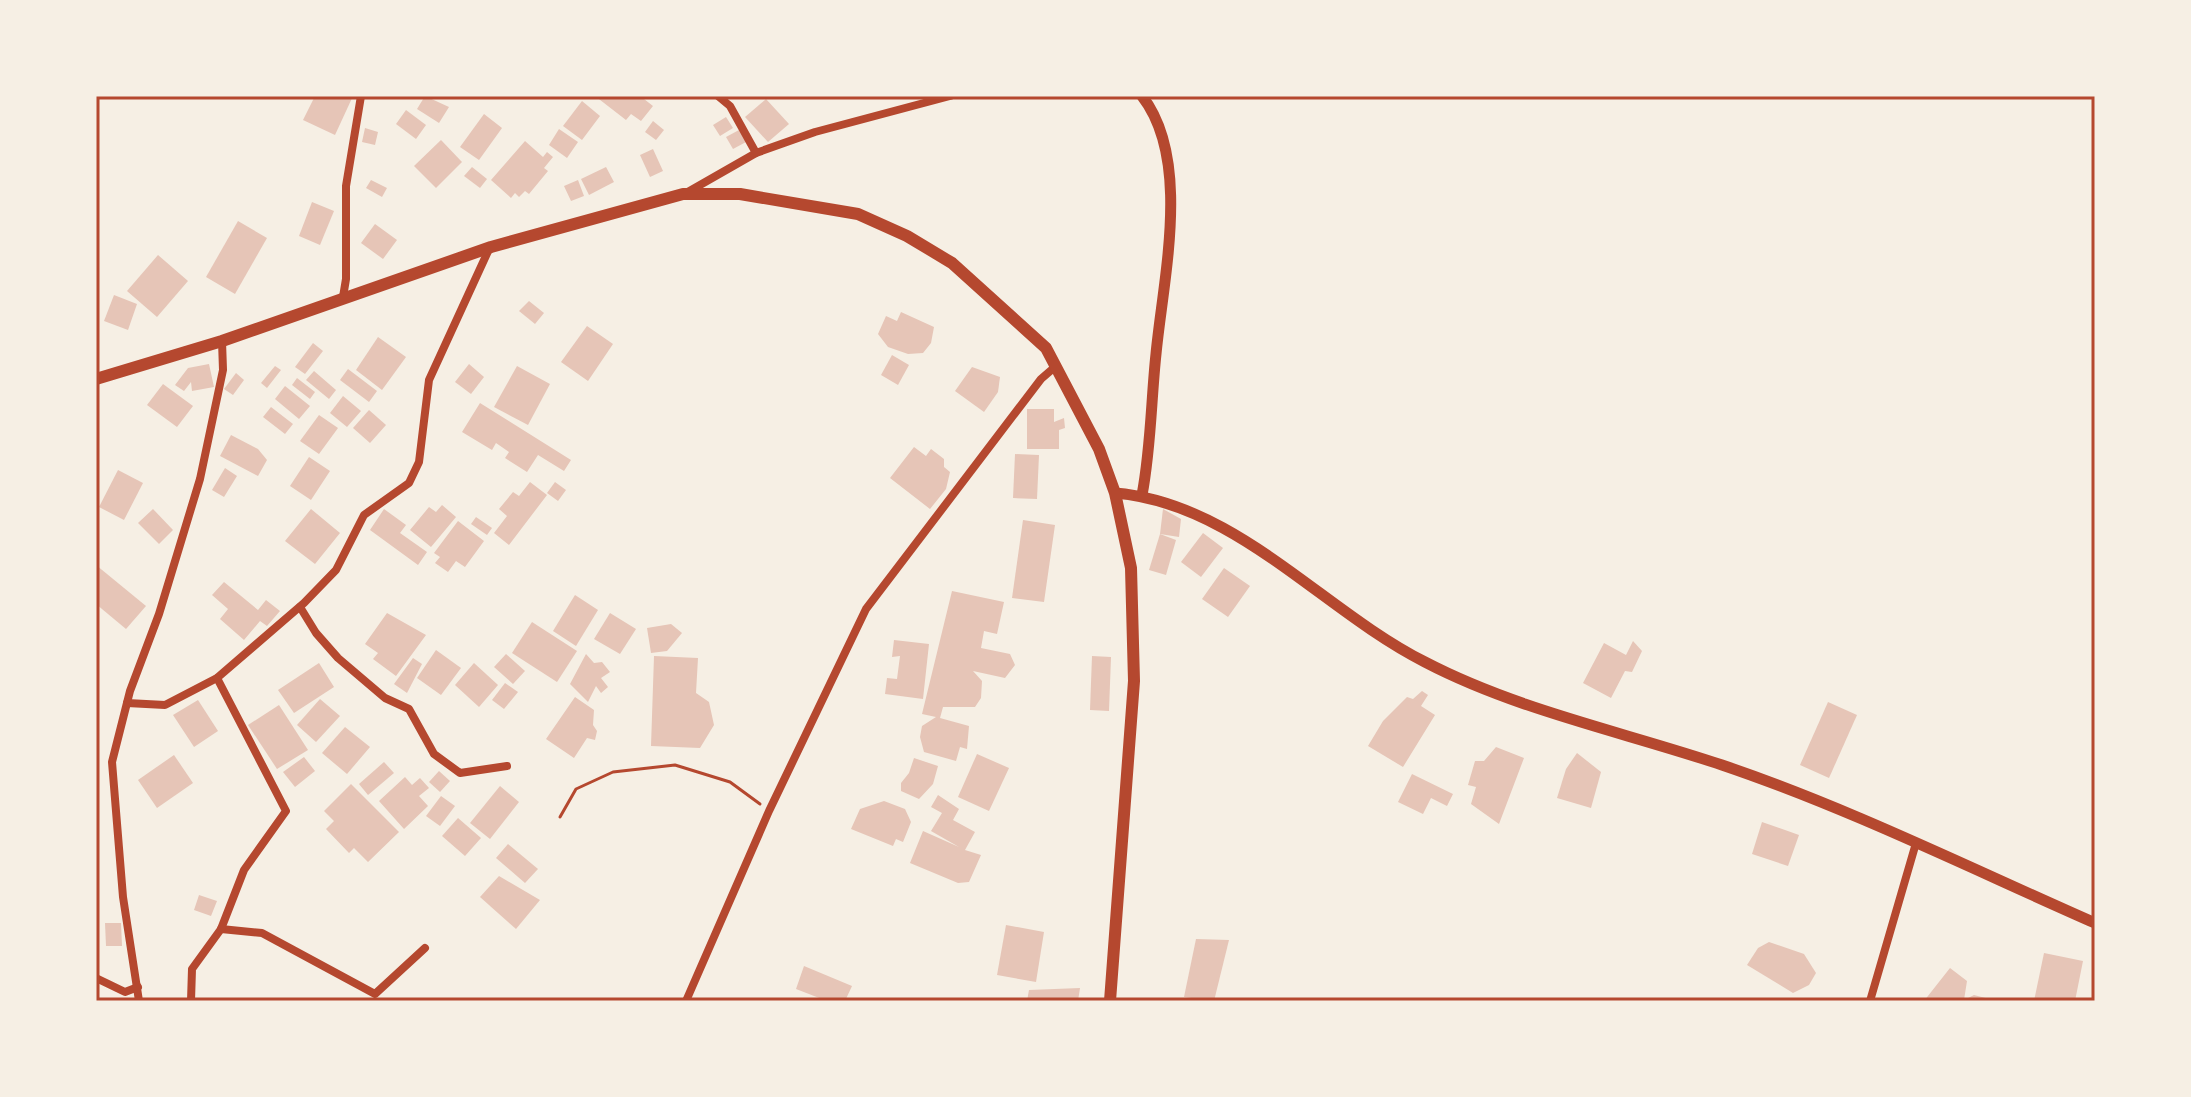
<svg xmlns="http://www.w3.org/2000/svg" width="2191" height="1097" viewBox="0 0 2191 1097" font-family="'Open Sans',sans-serif">
<rect width="100%" height="100%" fill="#f6efe4"/>
<g fill="#e6c5b7">
<polygon points="315,96 353,96 335,135 303,120"/>
<polygon points="425,96 449,107 439,123 417,109"/>
<polygon points="595,96 646,96 644,99 653,106 641,121 631,114 626,120"/>
<polygon points="766,99 789,124 768,142 745,117"/>
<polygon points="582,101 600,116 582,140 563,126"/>
<polygon points="406,110 426,125 416,139 396,124"/>
<polygon points="484,114 502,128 479,160 460,147"/>
<polygon points="726,117 733,128 720,136 713,125"/>
<polygon points="653,121 664,130 656,140 645,132"/>
<polygon points="365,128 378,132 375,145 362,142"/>
<polygon points="559,129 578,142 567,158 549,145"/>
<polygon points="739,130 746,142 733,149 726,137"/>
<polygon points="441,140 462,162 436,188 414,166"/>
<polygon points="525,141 543,157 547,152 553,157 544,168 548,171 529,194 525,191 519,197 515,193 511,198 491,180"/>
<polygon points="653,149 663,171 650,177 640,155"/>
<polygon points="472,167 487,179 480,188 464,176"/>
<polygon points="606,167 614,182 589,195 581,179"/>
<polygon points="371,180 387,188 382,197 366,188"/>
<polygon points="578,180 584,196 571,201 564,186"/>
<polygon points="312,202 334,211 320,245 299,236"/>
<polygon points="238,221 267,238 235,294 206,277"/>
<polygon points="375,224 397,240 383,259 361,243"/>
<polygon points="158,255 188,281 157,317 127,291"/>
<polygon points="114,295 137,304 128,330 104,321"/>
<polygon points="529,301 544,313 535,324 519,311"/>
<polygon points="901,312 934,327 931,343 923,353 908,354 888,347 878,334 886,316 897,321"/>
<polygon points="587,326 613,344 588,381 561,362"/>
<polygon points="378,337 406,357 382,390 356,370"/>
<polygon points="313,343 323,351 305,374 295,367"/>
<polygon points="892,355 909,365 898,385 881,375"/>
<polygon points="209,364 214,387 192,391 191,382 184,391 175,385 188,368"/>
<polygon points="469,364 484,377 471,394 455,382"/>
<polygon points="275,366 281,370 267,388 261,383"/>
<polygon points="517,366 550,384 528,425 494,407"/>
<polygon points="972,367 1000,377 998,392 984,412 955,391"/>
<polygon points="348,369 377,391 369,402 340,380"/>
<polygon points="314,371 336,390 329,399 306,380"/>
<polygon points="236,373 244,380 233,395 224,389"/>
<polygon points="297,378 315,392 310,399 292,385"/>
<polygon points="163,384 193,406 177,427 147,405"/>
<polygon points="285,386 310,406 299,419 275,399"/>
<polygon points="343,396 361,411 347,427 330,413"/>
<polygon points="480,403 571,460 564,471 538,455 527,472 505,458 509,452 496,443 492,450 462,432"/>
<polygon points="271,407 293,424 285,434 263,417"/>
<polygon points="1027,409 1054,409 1054,422 1064,418 1065,428 1059,430 1059,449 1027,449"/>
<polygon points="369,410 386,425 370,443 353,428"/>
<polygon points="319,415 338,428 319,454 300,441"/>
<polygon points="231,435 258,449 267,460 258,476 220,456"/>
<polygon points="914,447 926,456 931,449 944,459 944,467 950,472 946,489 930,509 890,478"/>
<polygon points="1015,454 1039,455 1037,499 1013,498"/>
<polygon points="309,457 330,471 311,500 290,486"/>
<polygon points="225,468 237,476 224,497 212,490"/>
<polygon points="118,470 143,483 124,520 99,507"/>
<polygon points="530,482 547,495 509,545 494,533 507,516 499,509 513,492 519,496"/>
<polygon points="555,482 566,490 558,501 547,493"/>
<polygon points="442,505 456,517 431,547 410,530 429,507 436,512"/>
<polygon points="153,509 173,530 159,544 138,523"/>
<polygon points="311,509 340,533 315,564 285,541"/>
<polygon points="384,509 406,525 400,533 427,552 418,565 370,530"/>
<polygon points="1163,509 1181,519 1179,537 1160,534"/>
<polygon points="476,517 492,528 487,535 471,524"/>
<polygon points="1023,520 1055,525 1044,602 1012,598"/>
<polygon points="458,521 484,541 465,567 456,561 448,572 435,563 440,557 434,553"/>
<polygon points="1203,533 1223,548 1201,577 1181,562"/>
<polygon points="1160,534 1176,540 1166,575 1149,570"/>
<polygon points="96,565 146,606 126,629 96,604"/>
<polygon points="1224,568 1250,586 1228,617 1202,599"/>
<polygon points="224,582 258,610 266,600 280,611 267,626 260,621 244,640 220,619 228,609 212,595"/>
<polygon points="952,591 1004,602 997,634 984,631 981,648 1010,654 1015,665 1005,678 973,671 982,681 981,698 975,707 943,707 940,718 969,726 967,749 960,747 956,761 924,752 920,737 922,726 936,717 922,714"/>
<polygon points="575,595 598,610 576,646 553,631"/>
<polygon points="387,613 426,635 396,676 373,659 378,653 365,644"/>
<polygon points="610,613 636,629 620,654 594,639"/>
<polygon points="532,622 577,651 557,682 512,653"/>
<polygon points="671,624 682,633 667,651 651,653 647,628"/>
<polygon points="894,640 929,644 923,699 885,694 887,678 897,679 900,656 892,657"/>
<polygon points="1633,641 1642,651 1632,672 1625,671 1611,698 1583,683 1604,643 1626,655"/>
<polygon points="436,650 461,668 441,695 417,678"/>
<polygon points="506,654 525,671 513,684 494,667"/>
<polygon points="586,654 594,663 602,662 610,672 601,678 608,687 601,693 596,686 588,702 570,684"/>
<polygon points="654,656 698,658 696,693 709,702 714,725 700,748 651,746"/>
<polygon points="1092,656 1111,657 1109,711 1090,710"/>
<polygon points="413,658 422,664 407,693 394,684"/>
<polygon points="319,663 334,687 294,713 278,690"/>
<polygon points="474,663 498,685 479,707 455,685"/>
<polygon points="505,683 518,692 504,709 492,700"/>
<polygon points="1422,691 1428,695 1421,706 1435,715 1403,767 1368,746 1383,721 1407,697 1413,699"/>
<polygon points="575,697 594,710 593,725 597,731 595,740 587,738 574,758 546,739"/>
<polygon points="320,699 340,716 316,742 297,725"/>
<polygon points="198,700 218,731 194,747 173,715"/>
<polygon points="1828,702 1857,715 1829,778 1800,765"/>
<polygon points="279,705 308,750 277,769 248,725"/>
<polygon points="345,727 370,747 347,774 322,753"/>
<polygon points="1496,747 1524,758 1499,824 1471,804 1476,787 1468,785 1475,761 1484,761"/>
<polygon points="1577,753 1601,772 1591,808 1557,798 1566,769"/>
<polygon points="977,754 1009,768 989,811 958,797"/>
<polygon points="174,755 193,783 157,808 138,780"/>
<polygon points="304,757 315,771 295,787 283,772"/>
<polygon points="914,758 938,766 933,784 919,799 901,791 901,783 909,773"/>
<polygon points="384,762 394,773 368,795 359,784"/>
<polygon points="439,771 450,781 440,792 429,782"/>
<polygon points="1412,774 1453,794 1447,806 1431,798 1423,814 1398,802"/>
<polygon points="405,777 412,785 420,778 429,788 419,796 428,806 404,829 379,801"/>
<polygon points="351,784 399,832 368,862 354,848 349,853 326,829 334,821 324,811"/>
<polygon points="500,786 519,802 490,839 470,823"/>
<polygon points="938,795 959,809 953,820 975,832 965,850 981,855 969,882 958,883 910,863 923,831 959,847 931,831 942,813 931,807"/>
<polygon points="441,796 455,806 440,826 426,816"/>
<polygon points="884,801 905,809 911,822 903,842 896,839 893,846 851,829 860,809"/>
<polygon points="458,818 481,838 465,856 442,836"/>
<polygon points="1762,822 1799,835 1788,866 1752,854"/>
<polygon points="508,844 538,869 525,883 496,858"/>
<polygon points="499,876 540,900 516,929 480,897"/>
<polygon points="199,895 217,901 211,916 194,910"/>
<polygon points="105,923 121,923 122,946 106,946"/>
<polygon points="1006,925 1044,932 1036,982 997,975"/>
<polygon points="1196,939 1229,940 1214,1001 1184,997"/>
<polygon points="1769,942 1804,954 1816,973 1809,985 1793,993 1747,965 1758,948"/>
<polygon points="2044,953 2083,961 2075,1001 2034,1001"/>
<polygon points="804,966 852,986 845,1001 827,1001 796,989"/>
<polygon points="1950,968 1967,981 1964,1000 1974,995 1997,1001 1924,1001"/>
<polygon points="1080,988 1078,1001 1027,1001 1029,990"/>
</g>
<g fill="none" stroke-linecap="round" stroke-linejoin="round">
<polyline stroke="#b5482f" stroke-width="3" points="560,817 576,789 613,772 675,765 730,782 760,804"/>
<g stroke="#b5482f" stroke-width="8">
<polyline points="718,96 730,106 756,153"/>
<polyline points="686,193 756,153 815,132 950,96"/>
<polyline points="343,297 346,279 346,186 361,96"/>
<polyline points="300,607 316,633 338,658 385,698 409,709 434,754 460,773 507,766"/>
<polyline points="127,703 165,705 217,678 304,603 336,570 364,515 409,483 419,462 429,380 490,247"/>
<polyline points="221,929 262,933 375,994 425,948"/>
<polyline points="96,978 125,992 138,987"/>
<polyline points="139,1001 123,897 112,762 130,691 159,614 200,479 223,370 222,341"/>
<polyline points="191,1001 192,969 221,929 244,870 286,811 217,678"/>
<polyline points="686,1001 769,811 866,609 1041,379 1056,366"/>
<polyline points="1870,1001 1916,843"/>
</g>
<g stroke="#b5482f" stroke-width="11">
<path d="M1142 96C1192 160 1163 279 1156 354 1151 401 1151 448 1142 495"/>
<path d="M1115 493C1236 503 1322 610 1425 662 1517 710 1624 732 1722 765 1849 808 1972 869 2095 923"/>
</g>
<polyline stroke="#b5482f" stroke-width="12" points="96,379 222,341 491,247 683,194 740,194 858,214 907,236 952,263 1046,348 1099,449 1115,493 1131,568 1134,681 1110,1001"/>
</g>
<rect width="2191" height="1097" fill="none" stroke="#f6efe4" stroke-width="196"/>
<rect x="98" y="98" width="1995" height="901" fill="none" stroke="#b5482f" stroke-width="3"/>
</svg>
